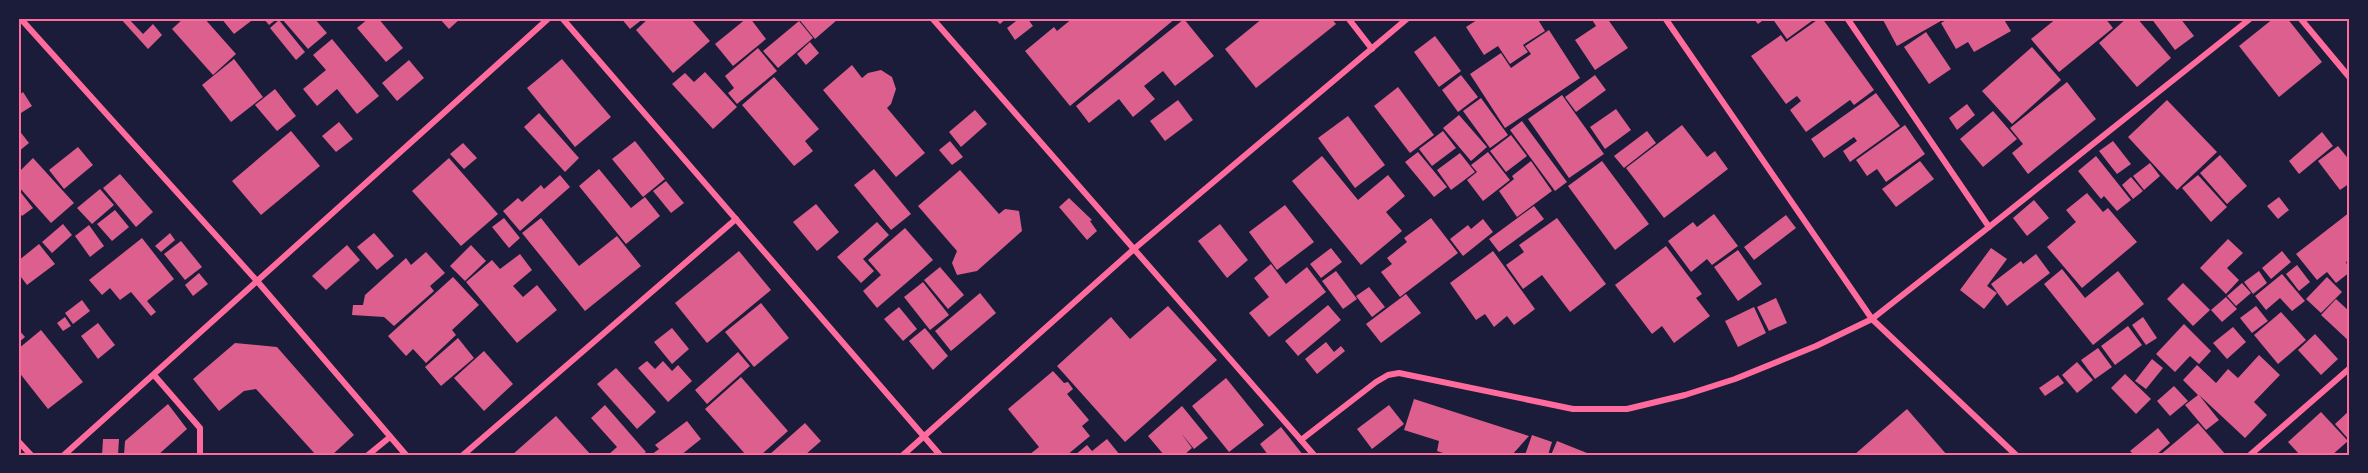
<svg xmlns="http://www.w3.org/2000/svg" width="2368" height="473" viewBox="0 0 2368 473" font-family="'Noto Sans',sans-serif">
<rect width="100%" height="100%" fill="#1b1b3a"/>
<g fill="#dd5f8e">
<polygon points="120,18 128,18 143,34 153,24 162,35 148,49"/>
<polygon points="184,18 204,18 236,54 213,75 172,29"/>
<polygon points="221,18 255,18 234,34"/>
<polygon points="263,18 278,18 269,25"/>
<polygon points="283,18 314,18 327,33 308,49 282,19"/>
<polygon points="369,18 378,18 403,48 386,62 357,28"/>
<polygon points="439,18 461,18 449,29"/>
<polygon points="621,18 644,18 630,29"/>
<polygon points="649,18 690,18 710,41 673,73 636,30"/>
<polygon points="747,18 750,18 766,39 733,66 715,44"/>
<polygon points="798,18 835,18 837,20 815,39"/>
<polygon points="994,18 1007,18 1000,24"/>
<polygon points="1020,18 1027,18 1033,26 1015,40 1007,28"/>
<polygon points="1073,18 1176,18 1070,106 1025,51 1054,27 1057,31"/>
<polygon points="1263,18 1331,18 1336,24 1256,88 1225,49"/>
<polygon points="1480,18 1537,18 1545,31 1523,45 1528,52 1510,64 1498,46 1484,55 1466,27"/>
<polygon points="1591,18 1607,18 1628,48 1595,70 1575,40 1596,26"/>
<polygon points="1753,18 1766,18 1758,24"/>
<polygon points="1772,18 1816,18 1787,39"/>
<polygon points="1820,18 1822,18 1874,90 1854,105 1850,100 1806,132 1790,110 1801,101 1797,96 1786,104 1751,56 1781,35 1786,42"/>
<polygon points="1882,18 1946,18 1897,46"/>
<polygon points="1950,18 2003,18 2011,31 1974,52 1968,42 1956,49 1941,23"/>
<polygon points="2057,18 2105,18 2113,28 2059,72 2031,39"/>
<polygon points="2127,18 2137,18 2171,58 2137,87 2099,43"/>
<polygon points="2151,18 2180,18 2194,36 2175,50"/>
<polygon points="2274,18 2287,18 2322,62 2279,97 2239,46"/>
<polygon points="1184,19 1214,56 1175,86 1163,71 1144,86 1155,99 1133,117 1119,99 1089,123 1076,106"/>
<polygon points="279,20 305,52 296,60 270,28"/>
<polygon points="799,21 813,38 778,68 763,51"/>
<polygon points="1549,30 1580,78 1505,128 1470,74 1501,53 1511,68 1531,54 1525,46"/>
<polygon points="1926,32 1951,69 1929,84 1904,47"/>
<polygon points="1435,36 1461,71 1439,87 1414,52"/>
<polygon points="332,39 379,96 357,114 337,89 317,106 303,89 326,70 313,55"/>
<polygon points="810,42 819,53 806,65 797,54"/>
<polygon points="2032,47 2061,80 2012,124 1982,91"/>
<polygon points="758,48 777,71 737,104 728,93 734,88 725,76"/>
<polygon points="234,59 263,97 231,122 202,85"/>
<polygon points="562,59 611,117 575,147 527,88"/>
<polygon points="409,60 424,78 397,101 382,83"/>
<polygon points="852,65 862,78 868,73 881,70 892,77 896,89 891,104 887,108 925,153 896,177 823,90"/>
<polygon points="705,72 737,107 713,129 672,84 685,73 694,82"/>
<polygon points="1461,75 1478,97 1458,112 1442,90"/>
<polygon points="1595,75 1606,90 1576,112 1565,97"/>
<polygon points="774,77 819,129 805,141 813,151 794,166 742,105"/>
<polygon points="2067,82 2096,119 2028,174 2012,153 2023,144 2010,128"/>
<polygon points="1398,87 1434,135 1410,153 1374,106"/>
<polygon points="275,89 296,116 277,131 255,105"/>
<polygon points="23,92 32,106 21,113 18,109 18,96"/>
<polygon points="1876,93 1900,126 1850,162 1843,151 1857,141 1854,137 1824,158 1811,139"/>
<polygon points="1562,95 1604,154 1569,178 1528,119"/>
<polygon points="1481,98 1508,135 1490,148 1463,111"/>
<polygon points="1178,100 1193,120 1165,141 1150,121"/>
<polygon points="2167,100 2217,152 2177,190 2128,137"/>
<polygon points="1967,104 1975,115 1957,130 1949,118"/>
<polygon points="1616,109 1631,130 1605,149 1590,127"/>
<polygon points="975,110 987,124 961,147 949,132"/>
<polygon points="1993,111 2017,139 1983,167 1960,139"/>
<polygon points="539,113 579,158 565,172 524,127"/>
<polygon points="1459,115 1487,147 1471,161 1443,128"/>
<polygon points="1348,116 1385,165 1355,188 1318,138"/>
<polygon points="1522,121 1567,182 1555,191 1510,130"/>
<polygon points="339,122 353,139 336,152 322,136"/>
<polygon points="1682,125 1707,157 1715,151 1728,169 1664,218 1626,168"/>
<polygon points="1905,125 1925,154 1886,182 1877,169 1867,176 1856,160"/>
<polygon points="18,129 29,143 18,152"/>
<polygon points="291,131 320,166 261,215 232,181"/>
<polygon points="1443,131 1456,148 1432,166 1419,149"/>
<polygon points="1647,131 1656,143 1624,168 1614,156"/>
<polygon points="2322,132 2333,146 2299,174 2289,161"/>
<polygon points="1511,135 1527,156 1506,172 1490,151"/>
<polygon points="635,141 665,179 643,197 612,159"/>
<polygon points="950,141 963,157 952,165 939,150"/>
<polygon points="2113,141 2131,164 2117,174 2099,151"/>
<polygon points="463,143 477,158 464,169 450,154"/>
<polygon points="2338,146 2350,161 2350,183 2340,190 2318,161"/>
<polygon points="78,147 93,165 64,189 49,170"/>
<polygon points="1418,152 1447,187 1434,197 1405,162"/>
<polygon points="1488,152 1510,180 1483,201 1467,180 1477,172 1471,165"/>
<polygon points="1460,153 1475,172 1451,190 1437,170"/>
<polygon points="2220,155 2247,186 2227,204 2200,173"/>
<polygon points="1322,156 1358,200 1388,175 1405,196 1386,212 1402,231 1361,265 1292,181"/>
<polygon points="2096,156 2131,200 2117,211 2104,196 2101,199 2078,171"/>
<polygon points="33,158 74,203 51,223 18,186 18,173"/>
<polygon points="449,158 498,214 461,246 412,191"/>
<polygon points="1531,161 1552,191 1517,217 1499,191 1514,179 1512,176"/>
<polygon points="1602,161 1649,224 1615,250 1568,186"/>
<polygon points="1920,161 1934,179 1896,207 1882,189"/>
<polygon points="2150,163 2160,176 2144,190 2133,176"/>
<polygon points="599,169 631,208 645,197 660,216 626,244 579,186"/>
<polygon points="874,169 911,214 891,230 854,185"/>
<polygon points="960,170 999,214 1005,209 1019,211 1022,231 977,271 957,275 952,263 957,251 918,206"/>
<polygon points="120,174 153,212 136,227 103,188"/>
<polygon points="560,175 570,187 520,231 503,211 518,198 522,202 541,185 544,189"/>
<polygon points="2198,175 2227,207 2211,222 2182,188"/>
<polygon points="2131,177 2143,191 2133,199 2122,185"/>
<polygon points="666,181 684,203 671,213 653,191"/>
<polygon points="18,189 33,208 22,216 18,211"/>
<polygon points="100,189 114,205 92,224 77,208"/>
<polygon points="2087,193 2103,212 2108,208 2137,242 2082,288 2047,247 2076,222 2066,210"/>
<polygon points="2279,197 2289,210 2278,219 2267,206"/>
<polygon points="1069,198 1092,220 1090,221 1097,231 1087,240 1059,207"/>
<polygon points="2034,200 2049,218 2027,236 2013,218"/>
<polygon points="816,204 839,232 817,251 793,222"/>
<polygon points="1285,205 1314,242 1277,270 1249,232"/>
<polygon points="1534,206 1544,219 1499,252 1489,239"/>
<polygon points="115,210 129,227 112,241 97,224"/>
<polygon points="2350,212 2350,259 2346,262 2350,272 2336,283 2327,272 2317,280 2296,254"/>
<polygon points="1714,214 1738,246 1712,265 1707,259 1691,272 1668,241 1693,222 1697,227"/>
<polygon points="1786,215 1796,228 1754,260 1744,247"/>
<polygon points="504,218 520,238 509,248 492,227"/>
<polygon points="541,218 579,266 617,236 641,266 585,311 522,233"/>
<polygon points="1431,218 1458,253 1400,297 1381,272 1392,264 1387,258 1407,242 1404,238"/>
<polygon points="1557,218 1606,284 1570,312 1542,275 1523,289 1506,265 1524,252 1519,245"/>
<polygon points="1483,219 1493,232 1463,256 1450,239 1468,225 1471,229"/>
<polygon points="877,222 889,235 863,259 874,271 861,283 837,257"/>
<polygon points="63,224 72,235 52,253 42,242"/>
<polygon points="1220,224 1248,260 1227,278 1198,241"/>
<polygon points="89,225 104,246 90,257 75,236"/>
<polygon points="905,228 933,260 877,308 863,291 881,275 868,260"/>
<polygon points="170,233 175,240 161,252 155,246"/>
<polygon points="374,233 394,256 377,270 357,247"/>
<polygon points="142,238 174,279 147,301 156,312 151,316 131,292 120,300 110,288 102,295 89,280"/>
<polygon points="2228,239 2243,253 2227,268 2239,280 2226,294 2200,268"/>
<polygon points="181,241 202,267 185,280 164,254"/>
<polygon points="39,244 55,264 27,285 18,273 18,261"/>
<polygon points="347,245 360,260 326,290 312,276"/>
<polygon points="471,245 486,261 465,281 450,266"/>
<polygon points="1666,246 1702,294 1696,298 1710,316 1674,343 1662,326 1652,334 1615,285"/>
<polygon points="1331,248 1342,262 1321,278 1310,264"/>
<polygon points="1991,248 2007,259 1987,286 1997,293 1984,309 1960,290"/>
<polygon points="1738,250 1762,284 1738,301 1714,267"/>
<polygon points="739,251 771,290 707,343 675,303"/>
<polygon points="1493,251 1535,309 1514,325 1507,316 1494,327 1485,314 1476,320 1450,283"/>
<polygon points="2282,251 2291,262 2271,279 2262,268"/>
<polygon points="426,252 445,273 430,286 434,291 394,326 384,317 352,315 353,305 363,305 365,295 406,258 411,265"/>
<polygon points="520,254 532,270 513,286 523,297 537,285 557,310 517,343 466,282 492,260 500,269"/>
<polygon points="2036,254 2050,273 2007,306 1991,284 2021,261 2023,264"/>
<polygon points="1271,264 1286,284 1307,267 1326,292 1269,337 1249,313 1269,297 1254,278"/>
<polygon points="2297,265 2310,282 2299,291 2286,274"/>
<polygon points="940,267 964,295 948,309 924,280"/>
<polygon points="2062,269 2085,298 2118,271 2144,304 2093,345 2044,284"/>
<polygon points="1336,271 1357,299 1343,309 1322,281"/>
<polygon points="2259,271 2267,283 2253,294 2244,282"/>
<polygon points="199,273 208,284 193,296 185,285"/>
<polygon points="2282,274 2305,301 2292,311 2280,298 2266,310 2255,296"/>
<polygon points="453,277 479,305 452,330 456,335 426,363 413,349 406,356 388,336"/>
<polygon points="2327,277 2342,292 2321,313 2306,299"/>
<polygon points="923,282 949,315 930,330 904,297"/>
<polygon points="2183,283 2210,310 2193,326 2167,299"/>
<polygon points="2242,283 2251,293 2236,306 2227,296"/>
<polygon points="1369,287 1385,307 1372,317 1356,296"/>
<polygon points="980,293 996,313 951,351 935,331"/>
<polygon points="1406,294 1421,313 1381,343 1366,324"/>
<polygon points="2226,297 2237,309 2222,322 2211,310"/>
<polygon points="1776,298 1787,323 1769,331 1757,307"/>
<polygon points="2336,299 2350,312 2350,342 2321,315"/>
<polygon points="82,300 90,311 73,324 65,313"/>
<polygon points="761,303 789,338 754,367 725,332"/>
<polygon points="1328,305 1341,320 1298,356 1285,341"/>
<polygon points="1168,306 1217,360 1125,442 1057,366 1111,317 1130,339"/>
<polygon points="2256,306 2268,321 2252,333 2240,318"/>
<polygon points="899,307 917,329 903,341 884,319"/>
<polygon points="1754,307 1766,333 1738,347 1725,321"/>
<polygon points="2281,312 2306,340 2278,364 2254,335"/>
<polygon points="65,317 71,326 63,331 57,323"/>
<polygon points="2143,317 2157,338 2146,345 2132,325"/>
<polygon points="98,323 115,345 98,359 81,336"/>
<polygon points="2184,324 2211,351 2199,364 2190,356 2175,372 2156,354"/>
<polygon points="2128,326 2142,345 2115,365 2101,346"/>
<polygon points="2233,327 2246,342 2227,359 2213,343"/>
<polygon points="672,328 689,349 672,364 654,342"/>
<polygon points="925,328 948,356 933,370 909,341"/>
<polygon points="18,329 25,337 18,343"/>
<polygon points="41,330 83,382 48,409 18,371 18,349"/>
<polygon points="2315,334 2338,359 2321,375 2298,350"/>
<polygon points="458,338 474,358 441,386 425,367"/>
<polygon points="1326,342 1334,352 1341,346 1345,351 1317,374 1305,359"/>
<polygon points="235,343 277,347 354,435 332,455 316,455 256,389 244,391 219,411 193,379"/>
<polygon points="2098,348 2112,367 2095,379 2081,360"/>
<polygon points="484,351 513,384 484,411 454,378"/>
<polygon points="738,352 750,366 707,404 695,390"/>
<polygon points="2259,355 2280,375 2254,402 2267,415 2245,438 2199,395 2219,420 2206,430 2185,405 2198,395 2183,380 2197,365 2216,383 2228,369 2238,378"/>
<polygon points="2152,359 2163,368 2146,389 2135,381"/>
<polygon points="647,361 655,369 663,361 672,371 678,365 692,381 668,402 638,368"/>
<polygon points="2077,362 2093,380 2077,393 2062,375"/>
<polygon points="616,368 656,412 637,429 597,384"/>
<polygon points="1053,371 1064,383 1068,382 1073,389 1067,394 1089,420 1082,426 1090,436 1067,455 1029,455 1039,447 1008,409"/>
<polygon points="2125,374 2151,399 2136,414 2111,388"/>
<polygon points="2058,375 2064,383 2045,396 2039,388"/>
<polygon points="741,377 788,431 761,455 746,455 705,409"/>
<polygon points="1226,378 1264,425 1229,452 1192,406"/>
<polygon points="2174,386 2188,401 2170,416 2157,401"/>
<polygon points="1414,399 1529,436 1512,455 1449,455 1437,451 1439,441 1404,430"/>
<polygon points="168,404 187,429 158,455 124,455 125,441"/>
<polygon points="605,405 646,452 642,455 608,455 617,447 591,418"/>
<polygon points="1389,405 1404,424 1372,449 1357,429"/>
<polygon points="1182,406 1208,438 1194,449 1181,433 1192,448 1184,455 1164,455 1148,436"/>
<polygon points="1907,409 1947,455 1854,455"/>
<polygon points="2350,410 2350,441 2335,424"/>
<polygon points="2321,412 2348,441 2332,455 2300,455 2288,442"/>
<polygon points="556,416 591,455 512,455"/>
<polygon points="687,421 701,439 681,455 651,455 659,449 655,445"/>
<polygon points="805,423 821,441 805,455 769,455"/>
<polygon points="2198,423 2226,455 2160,455"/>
<polygon points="1281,427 1303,455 1268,455 1260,444"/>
<polygon points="2158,428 2170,443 2156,455 2134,455 2130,451"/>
<polygon points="1532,435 1552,442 1548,455 1525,455"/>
<polygon points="103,439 119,439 118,455 102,455"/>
<polygon points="1107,439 1120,455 1075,455 1087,445 1092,451"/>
<polygon points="1557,441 1592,455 1551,455"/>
</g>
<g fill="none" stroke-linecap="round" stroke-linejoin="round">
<g stroke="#ff6b9d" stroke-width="6">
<polyline points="20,18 257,281 406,455"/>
<polyline points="562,18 940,455"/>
<polyline points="932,18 1314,455"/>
<polyline points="1348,18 1372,49"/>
<polyline points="1665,18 1872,319 2016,455"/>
<polyline points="1847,18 1989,227 2251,18"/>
<polyline points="2300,18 2350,78"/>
<polyline points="154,375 200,428 200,455"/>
<polyline points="1301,440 1376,382 1388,375 1399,373 1573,409 1627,409 1685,395 1735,379 1816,346 1872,319 1989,227"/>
<polyline points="18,441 31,455"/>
<polyline points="64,455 549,18"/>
<polyline points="368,455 390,437"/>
<polyline points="463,455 736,219"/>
<polyline points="903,455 1134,249 1408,18"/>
<polyline points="2250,455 2350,368"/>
</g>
</g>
<rect width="2368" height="473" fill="none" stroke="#1b1b3a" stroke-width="39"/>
<rect x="20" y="20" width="2328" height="434" fill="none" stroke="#ff6b9d" stroke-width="2"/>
</svg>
